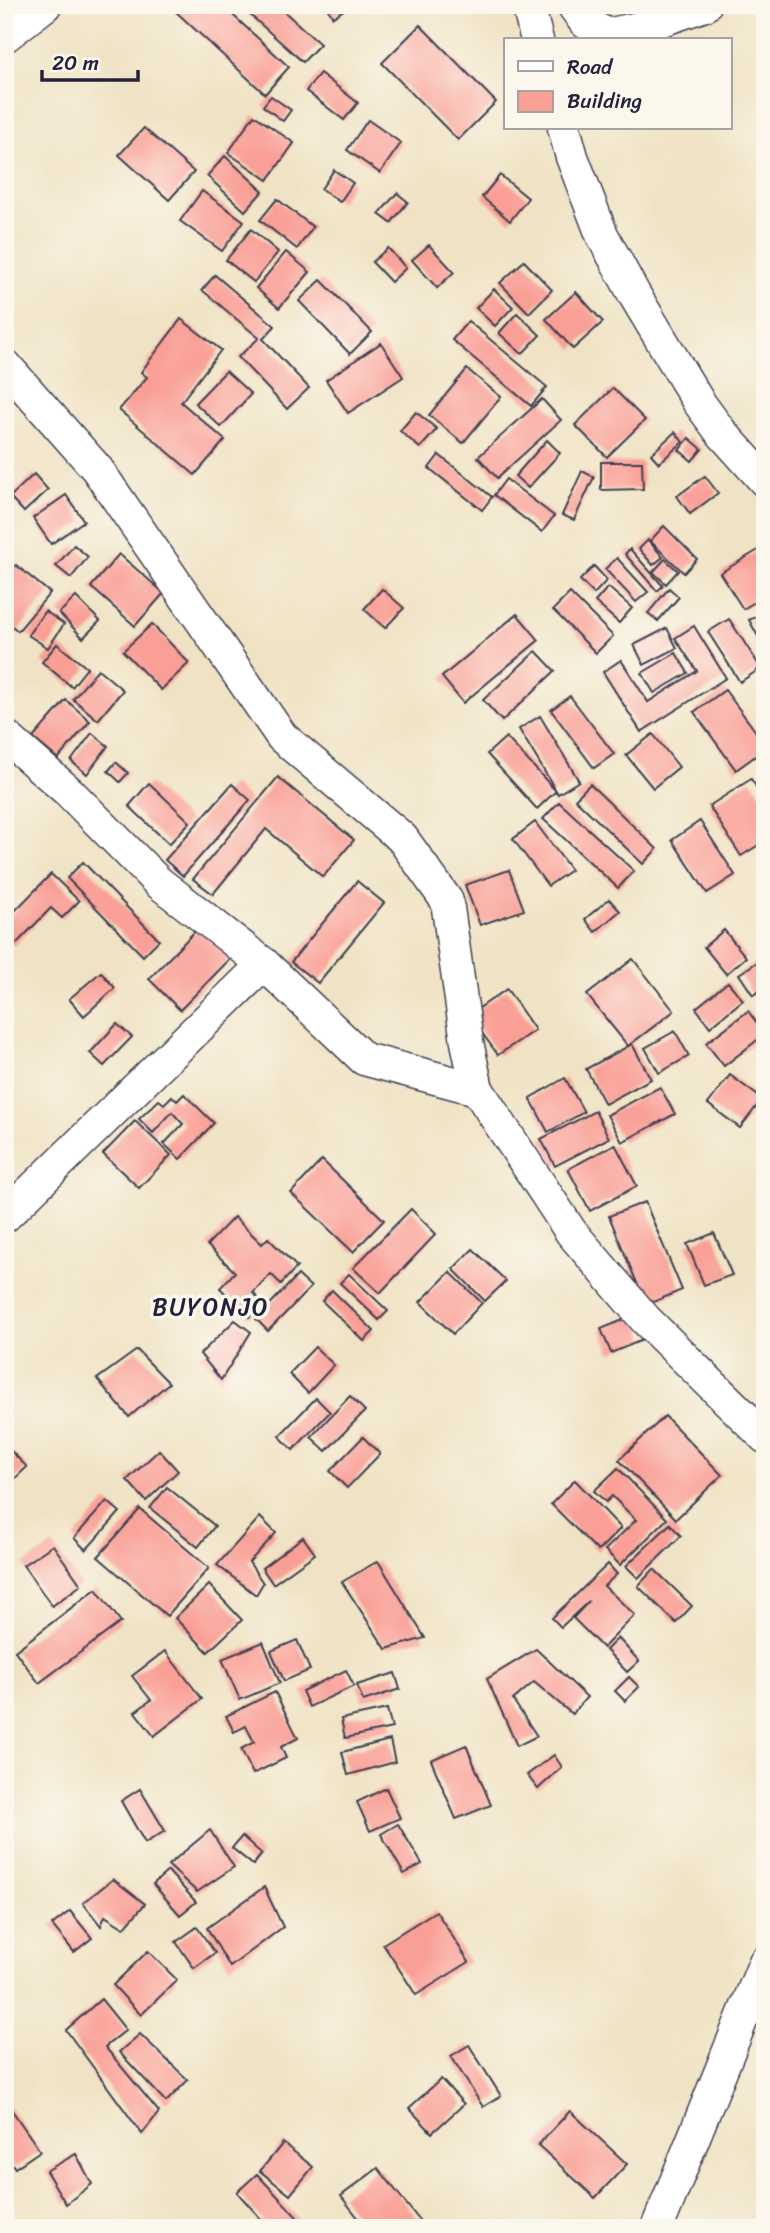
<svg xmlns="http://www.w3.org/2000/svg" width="770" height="2233" viewBox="0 0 770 2233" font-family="Sriracha,sans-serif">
<rect width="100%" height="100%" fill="#fbf7ec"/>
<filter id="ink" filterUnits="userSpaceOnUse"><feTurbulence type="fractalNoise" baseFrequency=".0143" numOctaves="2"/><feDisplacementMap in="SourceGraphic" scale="14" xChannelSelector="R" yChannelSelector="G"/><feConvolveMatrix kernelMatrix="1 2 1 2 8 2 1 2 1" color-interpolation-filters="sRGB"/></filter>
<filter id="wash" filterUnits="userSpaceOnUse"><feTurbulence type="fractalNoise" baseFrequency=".00686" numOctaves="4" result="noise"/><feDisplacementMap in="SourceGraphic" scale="28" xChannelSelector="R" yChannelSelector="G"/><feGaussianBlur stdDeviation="1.57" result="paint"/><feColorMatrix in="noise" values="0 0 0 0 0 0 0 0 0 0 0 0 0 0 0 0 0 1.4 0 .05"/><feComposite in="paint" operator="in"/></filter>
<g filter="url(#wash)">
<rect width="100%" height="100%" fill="#f0e3c5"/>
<g id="blocks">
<g fill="#f99f96">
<polygon points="179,5 222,5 289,67 265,94 174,10"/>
<polygon points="239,5 277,5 320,44 303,62"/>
<polygon points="325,5 351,5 333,17"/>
<polygon points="420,25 496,102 458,140 382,63"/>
<polygon points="320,73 358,103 344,120 306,91"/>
<polygon points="271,96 291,110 283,121 263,106"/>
<polygon points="254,115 294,143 268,180 228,153"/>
<polygon points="368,120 401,143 380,173 347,150"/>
<polygon points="144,128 194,172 169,200 119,155"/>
<polygon points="225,156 263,191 245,211 207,176"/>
<polygon points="334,170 353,183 340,202 321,189"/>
<polygon points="500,175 528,198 510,221 482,197"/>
<polygon points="202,191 244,221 222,251 180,221"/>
<polygon points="397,193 408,202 391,223 379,214"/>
<polygon points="277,199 313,227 297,249 260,220"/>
<polygon points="251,229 278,252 254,282 226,260"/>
<polygon points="429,245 454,272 437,288 412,260"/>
<polygon points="388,248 406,268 391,282 372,262"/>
<polygon points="286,252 310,272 279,308 256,288"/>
<polygon points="524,261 552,290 529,313 500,283"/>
<polygon points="215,275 275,326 263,339 309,388 287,409 238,357 259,338 202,290"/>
<polygon points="321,280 372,332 350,354 299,301"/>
<polygon points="494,289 513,307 495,326 476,308"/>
<polygon points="576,292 603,322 573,349 546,319"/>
<polygon points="517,313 540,335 522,354 499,333"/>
<polygon points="181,319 221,350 181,402 225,440 195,475 119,410 147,377 141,372"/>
<polygon points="468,321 547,387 531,406 452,340"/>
<polygon points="381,343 403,377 348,413 326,380"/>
<polygon points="467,369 501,397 463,443 429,415"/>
<polygon points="226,371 251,394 221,427 195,403"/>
<polygon points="613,388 645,420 607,457 575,425"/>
<polygon points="542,399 561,420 497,478 478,457"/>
<polygon points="416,412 437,429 420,448 400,431"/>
<polygon points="675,432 683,442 659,463 651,454"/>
<polygon points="689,438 702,449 692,461 679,450"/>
<polygon points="547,440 560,453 528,488 515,476"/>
<polygon points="439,455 492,497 482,510 429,468"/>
<polygon points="601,462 642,462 643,489 601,490"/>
<polygon points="582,471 594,477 574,520 562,515"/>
<polygon points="34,474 48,490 24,512 10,497"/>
<polygon points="705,476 718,493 690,514 677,496"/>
<polygon points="506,479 554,516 542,532 494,495"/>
<polygon points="66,495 84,521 51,544 33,518"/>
<polygon points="664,526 697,559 684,573 650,541"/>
<polygon points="648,540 663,557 653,565 639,549"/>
<polygon points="74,545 88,557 71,578 56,566"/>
<polygon points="765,546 765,596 743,609 720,573"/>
<polygon points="630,549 663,586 657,591 625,554"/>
<polygon points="119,554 164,593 135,626 91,587"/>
<polygon points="617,558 648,592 636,602 605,569"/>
<polygon points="665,559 678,571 666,584 653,572"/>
<polygon points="16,565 50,593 18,631 7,622 5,625 5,579"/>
<polygon points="594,566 607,580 594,594 580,580"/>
<polygon points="608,587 632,608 619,623 595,602"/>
<polygon points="669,588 679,597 658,621 648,613"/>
<polygon points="382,589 404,608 385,628 364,609"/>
<polygon points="570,593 613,636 596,653 553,610"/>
<polygon points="76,597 100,621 83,638 59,613"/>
<polygon points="45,611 64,624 48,648 28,635"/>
<polygon points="765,612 765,649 749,620"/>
<polygon points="517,614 539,640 463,703 442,677"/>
<polygon points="729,619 761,668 740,682 708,632"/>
<polygon points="152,624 189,663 161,690 123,651"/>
<polygon points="694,626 726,678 641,732 603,672 621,660 648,702 697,671 675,638"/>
<polygon points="667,628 677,648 644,665 634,645"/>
<polygon points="57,644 87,668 72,687 42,662"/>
<polygon points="536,651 555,671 502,721 483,700"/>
<polygon points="676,653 688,673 654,693 642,673"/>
<polygon points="98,669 123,690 98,720 73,699"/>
<polygon points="725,690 765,744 765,749 736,770 694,712"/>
<polygon points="570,696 614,754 594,768 551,710"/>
<polygon points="66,700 90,721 58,759 33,738"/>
<polygon points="540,716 579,781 558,794 519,729"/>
<polygon points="92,733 108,746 87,774 71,761"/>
<polygon points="653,734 679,767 653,788 626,755"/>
<polygon points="506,737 556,791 537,809 487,754"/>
<polygon points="116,762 128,773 120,782 108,771"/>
<polygon points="278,777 354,840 323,877 266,829 213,894 193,879"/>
<polygon points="751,779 765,800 765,841 741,856 709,806"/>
<polygon points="149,783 190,822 169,844 129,806"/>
<polygon points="232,784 250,800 183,876 165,860"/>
<polygon points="590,784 657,849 643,864 575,799"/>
<polygon points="559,802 634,871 618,888 543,819"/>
<polygon points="700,821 735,875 707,893 672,840"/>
<polygon points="535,822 571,870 548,886 513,839"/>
<polygon points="83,862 159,940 143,956 67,878"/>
<polygon points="509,870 524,910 480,925 465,885"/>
<polygon points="51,874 79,901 62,918 51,908 14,946 5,938 5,921"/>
<polygon points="357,881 384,903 318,983 291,962"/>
<polygon points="609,899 620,911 595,932 585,919"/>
<polygon points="201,925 233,956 180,1010 149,979"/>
<polygon points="724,930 746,957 726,974 704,947"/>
<polygon points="765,957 765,987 753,995 739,974"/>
<polygon points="633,959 674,1011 628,1046 587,995"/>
<polygon points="101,972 115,988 84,1016 69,999"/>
<polygon points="728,982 743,1000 710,1027 696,1008"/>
<polygon points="507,989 535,1030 498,1055 469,1015"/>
<polygon points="748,1011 765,1034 724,1066 706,1043"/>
<polygon points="117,1024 132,1037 104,1066 90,1053"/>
<polygon points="675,1031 689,1056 659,1073 645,1048"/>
<polygon points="632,1044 651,1079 605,1104 586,1069"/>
<polygon points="730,1075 762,1099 740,1128 708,1104"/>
<polygon points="565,1078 584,1112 548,1132 530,1098"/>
<polygon points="660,1087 675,1114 622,1142 607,1115"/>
<polygon points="184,1094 214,1123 180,1159 164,1144 183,1124 172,1112 153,1133 139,1119 159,1100 164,1104 172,1096 177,1101"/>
<polygon points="595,1111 609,1138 555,1166 541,1139"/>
<polygon points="135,1121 171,1155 139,1188 103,1154"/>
<polygon points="615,1144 637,1186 590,1211 568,1169"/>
<polygon points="322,1160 384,1220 353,1252 291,1193"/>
<polygon points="645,1202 682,1290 646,1305 609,1216"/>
<polygon points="411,1209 436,1234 380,1293 353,1268"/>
<polygon points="234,1217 262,1244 268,1238 297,1267 281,1284 271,1274 253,1293 263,1303 249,1317 220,1288 235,1272 207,1245"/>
<polygon points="714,1233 732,1275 704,1285 687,1244"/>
<polygon points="473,1249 506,1281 485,1301 453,1269"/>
<polygon points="450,1272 482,1303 453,1334 420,1302"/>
<polygon points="349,1274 388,1311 379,1320 340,1283"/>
<polygon points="298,1275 311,1287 268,1331 256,1319"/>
<polygon points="332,1290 374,1331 364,1341 322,1301"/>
<polygon points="635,1315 645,1339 611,1353 601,1329"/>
<polygon points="235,1320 251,1332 221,1380 200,1354"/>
<polygon points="315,1347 334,1365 308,1393 289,1374"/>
<polygon points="137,1350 169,1383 129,1417 97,1379"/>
<polygon points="350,1396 365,1411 326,1451 311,1437"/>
<polygon points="316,1398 330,1412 293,1450 279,1436"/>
<polygon points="665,1416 722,1475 676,1519 619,1460"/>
<polygon points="363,1437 380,1454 347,1488 330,1471"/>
<polygon points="5,1445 27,1467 5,1488"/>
<polygon points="159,1450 178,1471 146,1501 127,1480"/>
<polygon points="618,1468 667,1519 620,1565 605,1550 636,1520 612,1496 606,1502 594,1491"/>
<polygon points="575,1480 621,1528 598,1551 551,1504"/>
<polygon points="167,1487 215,1526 198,1547 150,1508"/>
<polygon points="107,1501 120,1512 86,1550 74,1538"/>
<polygon points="140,1509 209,1568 167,1616 98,1557"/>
<polygon points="260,1517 276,1533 249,1562 263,1583 256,1595 217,1565"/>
<polygon points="670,1524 681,1536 638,1578 626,1566"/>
<polygon points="303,1537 315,1554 273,1584 262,1568"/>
<polygon points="53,1545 81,1585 52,1606 23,1565"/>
<polygon points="378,1561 425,1638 386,1649 342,1582"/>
<polygon points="608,1564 617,1574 604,1586 635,1615 603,1648 573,1618 589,1601 561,1627 552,1618"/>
<polygon points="654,1569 692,1606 676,1623 638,1586"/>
<polygon points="209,1585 242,1620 208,1652 175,1618"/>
<polygon points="96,1589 121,1622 39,1683 15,1651"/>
<polygon points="618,1638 639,1661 627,1672 606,1650"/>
<polygon points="297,1640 310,1670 284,1681 271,1651"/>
<polygon points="263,1642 280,1683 240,1700 222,1659"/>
<polygon points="536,1649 587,1697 572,1714 534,1682 513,1700 537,1736 517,1746 487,1679"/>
<polygon points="165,1651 202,1699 154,1736 135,1712 151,1700 132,1676"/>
<polygon points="346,1670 354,1686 309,1707 302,1691"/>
<polygon points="395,1673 400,1689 363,1701 357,1685"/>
<polygon points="629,1677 639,1687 625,1701 615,1691"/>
<polygon points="275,1692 298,1738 281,1747 286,1758 253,1774 241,1749 254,1742 246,1726 234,1732 226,1716"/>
<polygon points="387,1709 392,1728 345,1738 341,1719"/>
<polygon points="390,1740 395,1762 348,1775 342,1752"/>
<polygon points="466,1745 491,1805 456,1819 431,1760"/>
<polygon points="554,1755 562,1767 538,1789 527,1775"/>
<polygon points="386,1788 400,1818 370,1831 357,1802"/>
<polygon points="140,1789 165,1831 145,1843 121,1801"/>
<polygon points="398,1824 422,1864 404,1874 381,1834"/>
<polygon points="210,1830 234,1867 197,1892 168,1865"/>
<polygon points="242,1836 262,1854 253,1865 232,1848"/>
<polygon points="168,1871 196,1902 180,1915 153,1884"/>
<polygon points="113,1879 145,1904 124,1928 105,1916 101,1926 83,1903"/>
<polygon points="264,1887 283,1927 230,1967 207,1928"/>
<polygon points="70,1911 92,1938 74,1952 52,1925"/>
<polygon points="436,1911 469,1962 416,1995 383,1944"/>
<polygon points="197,1927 215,1953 194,1968 176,1942"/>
<polygon points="148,1951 177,1980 141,2015 113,1985"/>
<polygon points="101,1999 126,2030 105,2047 159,2112 142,2134 66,2030"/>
<polygon points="140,2034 188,2080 166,2102 119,2052"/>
<polygon points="469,2045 501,2096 483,2107 451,2056"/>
<polygon points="441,2079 464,2104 432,2133 409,2108"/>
<polygon points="9,2106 40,2151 15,2168 5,2154 5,2108"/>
<polygon points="570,2111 627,2164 595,2198 538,2145"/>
<polygon points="283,2143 313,2167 290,2195 260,2171"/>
<polygon points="76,2154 92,2184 66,2204 46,2171"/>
<polygon points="378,2168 423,2225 419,2228 366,2228 341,2196"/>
<polygon points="257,2174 307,2228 269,2228 237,2192"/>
</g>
</g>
</g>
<g filter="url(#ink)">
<use href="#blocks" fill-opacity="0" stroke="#413f50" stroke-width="2"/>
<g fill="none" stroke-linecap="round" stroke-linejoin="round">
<g stroke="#413f50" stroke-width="35">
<g id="minor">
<polyline points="528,5 537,40"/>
<polyline points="573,5 585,22 607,35 639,28 705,5"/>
<polyline points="5,36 45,5"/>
<polyline points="564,128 572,157 602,235 634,294 698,401 720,431 765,481"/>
<polyline points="5,365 97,469 282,737 402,838 447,901 467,1042 477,1089"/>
<polyline points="5,736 69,792 158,882 264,964 364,1059 477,1089 571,1232 646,1320 765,1437"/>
<polyline points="5,1216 264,964"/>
<polyline points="657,2228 765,1962"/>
</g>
</g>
<use href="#minor" stroke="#fff" stroke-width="32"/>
</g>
</g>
<g text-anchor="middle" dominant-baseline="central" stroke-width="7" stroke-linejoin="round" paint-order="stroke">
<g font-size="24" letter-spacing="2" fill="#22223b" stroke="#fbf7ec">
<text x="211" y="1307">BUYONJO</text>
</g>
</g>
<rect width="770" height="2233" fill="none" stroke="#fbf7ec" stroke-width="28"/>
<rect x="504" y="38" width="228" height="91" fill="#fbf7ec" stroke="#a4a2a5" stroke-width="2"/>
<rect x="518" y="61" width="35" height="10" fill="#ffffff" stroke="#a4a2a5" stroke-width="2"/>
<text x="567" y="74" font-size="21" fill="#22223b">Road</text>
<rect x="518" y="91" width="35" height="21" fill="#f99f96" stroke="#a4a2a5" stroke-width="2"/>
<text x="567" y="108" font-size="21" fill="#22223b">Building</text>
<path d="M42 70v10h96v-10" fill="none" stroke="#22223b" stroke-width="3.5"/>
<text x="52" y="70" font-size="21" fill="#22223b" stroke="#fbf7ec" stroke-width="5" paint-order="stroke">20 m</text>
</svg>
